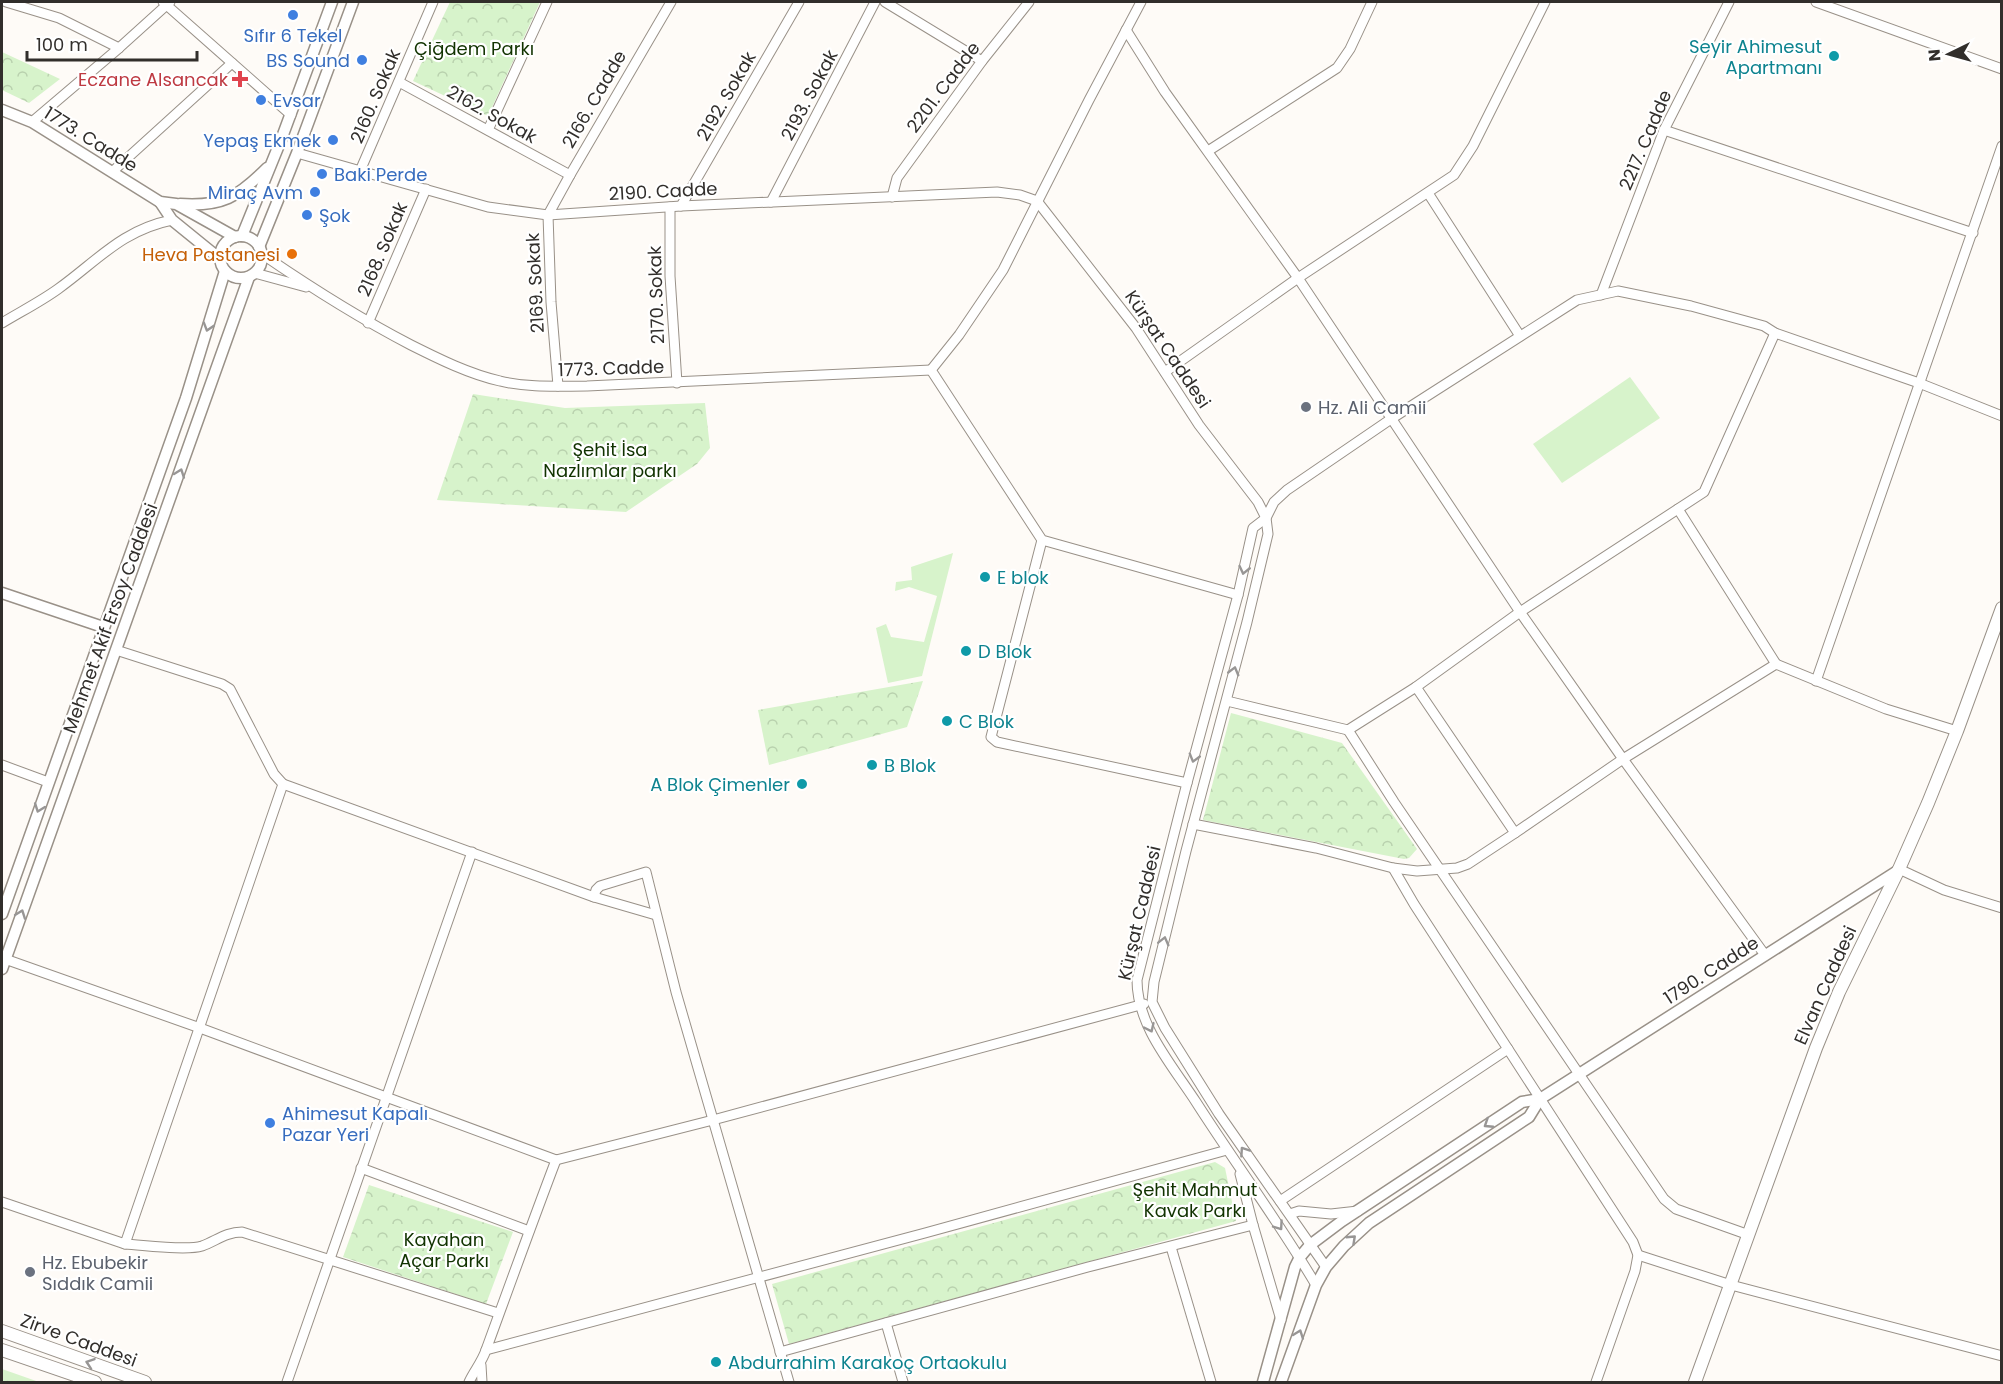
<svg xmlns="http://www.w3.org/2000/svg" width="2003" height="1384" viewBox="0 0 2003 1384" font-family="Poppins,sans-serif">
<defs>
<pattern id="park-crowns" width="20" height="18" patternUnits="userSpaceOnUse" patternTransform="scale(1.5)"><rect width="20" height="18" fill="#d7f3cb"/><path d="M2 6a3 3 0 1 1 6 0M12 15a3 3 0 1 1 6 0" fill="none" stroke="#b9d1ae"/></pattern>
</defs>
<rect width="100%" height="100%" fill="#fefbf7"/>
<g fill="#d7f3cb">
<polygon points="1630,377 1660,418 1562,483 1533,444"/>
<polygon points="953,553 922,676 888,683 876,628 886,624 891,637 924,642 937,596 909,587 895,591 896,582 912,580 911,567"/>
</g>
<g fill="url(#park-crowns)">
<polygon points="450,2 540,2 488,116 413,81"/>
<polygon points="2,52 60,79 29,103 2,90"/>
<polygon points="473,394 565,408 705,403 710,448 697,464 626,512 437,500"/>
<polygon points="923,681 907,727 769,765 758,710"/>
<polygon points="1231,713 1342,743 1417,849 1409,858 1404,859 1203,820"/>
<polygon points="1215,1162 1225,1168 1236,1221 789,1344 772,1284"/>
<polygon points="369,1185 513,1232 486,1304 343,1257"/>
<polygon points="2,1369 39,1382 2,1382"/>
</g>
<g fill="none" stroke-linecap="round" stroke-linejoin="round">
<g stroke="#999188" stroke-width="11">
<g id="minor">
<polyline points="6,2 59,18 119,48"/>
<polyline points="163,2 291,115"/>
<polyline points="885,2 982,61"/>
<polyline points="1141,2 1089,100 1003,270 959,335 931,370 1042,540 1238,595"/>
<polyline points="1816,2 2002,69"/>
<polyline points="1126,30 1165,92 1298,278 1520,612 1623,759 1765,955"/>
<polyline points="399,82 570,175"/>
<polyline points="32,122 119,48 170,2"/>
<polyline points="488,130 547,2"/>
<polyline points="1664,130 1973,233"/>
<polyline points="1208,151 1337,68 1350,49 1372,2"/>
<polyline points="297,153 488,207 548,215 681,206 997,192 1020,195 1037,201"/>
<polyline points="360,171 433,2"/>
<polyline points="112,172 232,63"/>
<polyline points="1428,193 1520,336"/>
<polyline points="892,197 897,178 982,61 1029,2"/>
<polyline points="1037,201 1136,328 1199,425 1258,502 1266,518 1268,534 1247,622 1186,851 1154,982 1152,1002 1165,1028 1219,1114 1326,1267"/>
<polyline points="771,202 875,2"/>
<polyline points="681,206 799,2"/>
<polyline points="670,207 670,276 677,383"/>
<path d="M262 254C310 287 359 318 411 345 439 359 469 374 500 381 528 388 558 386 587 386L931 370"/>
<polyline points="255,273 306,287"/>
<polyline points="1601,295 1664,130 1729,2"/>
<path d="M2 323C20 312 40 302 58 289 97 261 122 230 172 220"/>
<polyline points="368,323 426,189"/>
<polyline points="1165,372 1298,278 1454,175 1473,146 1545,2"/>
<polyline points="558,386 551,302 548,215 570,175 671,2"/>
<polyline points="1678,509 1776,664"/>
<polyline points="1042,540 991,737 997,742 1187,783"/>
<polyline points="1816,681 2002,146"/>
<polyline points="1416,687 1515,833"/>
<polyline points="1227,701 1348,730 1416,687 1520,612 1704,492 1775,333"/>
<polyline points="1348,730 1394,802 1664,1199 1676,1209 1749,1235"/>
<polyline points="2,765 48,782"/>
<polyline points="283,784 594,897 656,915"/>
<polyline points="1193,824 1316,848 1393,868 1417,871 1457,868 1468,864 1515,833 1623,759 1776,664 1886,709 1957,731"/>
<polyline points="1393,868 1414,904 1633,1242 1638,1255 1635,1271 1596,1382"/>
<polyline points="1899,869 1944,890 2002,908"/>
<polyline points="594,897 596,890 600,886 646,872 676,992 789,1382"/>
<polyline points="5,959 200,1028 556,1160 713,1120 1144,1004"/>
<polyline points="361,1168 529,1231"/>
<polyline points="1240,1174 1253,1225 1281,1320"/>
<polyline points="1280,1201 1508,1049"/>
<polyline points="2,1202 125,1244 283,784 274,774 230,689 222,684 116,650"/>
<polyline points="1290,1214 1299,1211 1331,1214 1358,1211"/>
<path d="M125 1244C144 1245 186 1251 202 1246 216 1241 226 1232 242 1232L498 1313"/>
<polyline points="1171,1247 1211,1382"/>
<polyline points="1638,1255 1731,1285 2002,1356"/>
<path d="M1316 1285C1279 1222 1235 1163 1196 1102 1172 1065 1137 1026 1137 980L1187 783 1238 595 1253 528 1266 518 1274 502 1287 490 1391 419 1577 300 1618 291 1691 306 1764 326 1775 333 1919 383 2002 416"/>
<polyline points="886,1323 903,1382"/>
<polyline points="486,1350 925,1233 1227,1150"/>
<polyline points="780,1352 1088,1267 1253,1225"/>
<polyline points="481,1365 482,1382"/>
<polyline points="287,1382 472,852"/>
<path d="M469 1382C474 1371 482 1362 486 1350 509 1287 532 1223 556 1160"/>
</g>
</g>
<g stroke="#999188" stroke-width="13">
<g id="tertiary">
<polyline points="2,110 32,122 160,202 176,204 235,237"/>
<polyline points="160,202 172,220 220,259"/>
<path d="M180 204C222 207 238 197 267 168"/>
<circle cx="241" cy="257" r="21"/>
<polyline points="242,236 281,140 332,2"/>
<polyline points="259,247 297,153 353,2"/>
<polyline points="2,593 103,627"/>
<polyline points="2,914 186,398 225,271"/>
<polyline points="2,969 249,277"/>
<polyline points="1263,1382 1295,1267 1300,1257 1310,1245 1342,1221 1522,1102 1540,1099 1899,870"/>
<polyline points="1281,1382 1316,1285 1326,1267 1344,1246 1369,1223 1529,1117 1540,1099"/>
</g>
</g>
<g stroke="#999188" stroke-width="14">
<g id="secondary">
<polyline points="2,1331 145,1382"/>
<polyline points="2,1350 95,1382"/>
<polyline points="1695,1382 1816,1048 1839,992 1899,869 1928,803 1957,731 2002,608"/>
</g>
</g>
<use href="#minor" stroke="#fff" stroke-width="9"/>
<use href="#tertiary" stroke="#fff" stroke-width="10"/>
<use href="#secondary" stroke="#fff" stroke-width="12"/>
</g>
<defs><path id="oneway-chevron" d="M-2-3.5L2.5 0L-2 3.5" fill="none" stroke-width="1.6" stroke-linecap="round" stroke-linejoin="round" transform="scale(1.5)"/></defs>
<g stroke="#989695">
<use href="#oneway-chevron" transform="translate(208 327) rotate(107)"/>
<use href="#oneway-chevron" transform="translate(180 473) rotate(-70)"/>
<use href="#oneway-chevron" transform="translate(1244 570) rotate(103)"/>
<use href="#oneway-chevron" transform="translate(1234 671) rotate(-75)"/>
<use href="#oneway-chevron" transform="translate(1194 758) rotate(106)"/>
<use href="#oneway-chevron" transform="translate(39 808) rotate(110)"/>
<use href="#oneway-chevron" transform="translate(21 914) rotate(-70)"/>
<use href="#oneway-chevron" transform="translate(1164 941) rotate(-76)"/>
<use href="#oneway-chevron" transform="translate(1150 1028) rotate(65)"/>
<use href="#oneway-chevron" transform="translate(1488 1124) rotate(147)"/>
<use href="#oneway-chevron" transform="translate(1244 1151) rotate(-124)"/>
<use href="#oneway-chevron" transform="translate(1279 1226) rotate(55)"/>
<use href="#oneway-chevron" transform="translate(1352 1239) rotate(-43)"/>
<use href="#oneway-chevron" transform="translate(1299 1334) rotate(-70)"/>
<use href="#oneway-chevron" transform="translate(90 1363) rotate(-161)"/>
</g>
<g fill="#3f7fe0" stroke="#fff" stroke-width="2">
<circle cx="293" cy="15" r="6"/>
<circle cx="362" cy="60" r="6"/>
<circle cx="261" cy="100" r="6"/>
<circle cx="333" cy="140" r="6"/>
<circle cx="322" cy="174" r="6"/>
<circle cx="315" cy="192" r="6"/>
<circle cx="307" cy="215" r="6"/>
<circle cx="270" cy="1123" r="6"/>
</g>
<g fill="#0f9aa8" stroke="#fff" stroke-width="2">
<circle cx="1834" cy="56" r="6"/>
<circle cx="985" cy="577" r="6"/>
<circle cx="966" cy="651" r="6"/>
<circle cx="947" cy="721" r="6"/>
<circle cx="872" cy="765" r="6"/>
<circle cx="802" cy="784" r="6"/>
<circle cx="716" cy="1362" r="6"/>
</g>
<path fill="#e0444e" stroke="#fff" stroke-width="2" d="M237 70h6v6h6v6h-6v6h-6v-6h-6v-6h6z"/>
<circle fill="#e8710a" stroke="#fff" stroke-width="2" cx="292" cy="254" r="6"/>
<g fill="#6b7280" stroke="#fff" stroke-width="2">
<circle cx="1306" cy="407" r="6"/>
<circle cx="30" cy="1272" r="6"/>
</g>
<g text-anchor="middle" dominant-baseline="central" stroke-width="4.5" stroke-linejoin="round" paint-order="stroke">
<g font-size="18" fill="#366cbe" stroke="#fff" text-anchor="start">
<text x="293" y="35" text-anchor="middle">Sıfır 6 Tekel</text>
<text x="350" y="60" text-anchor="end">BS Sound</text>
<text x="273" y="100">Evsar</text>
<text x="321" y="140" text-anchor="end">Yepaş Ekmek</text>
<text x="334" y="174">Baki Perde</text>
<text x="303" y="192" text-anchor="end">Miraç Avm</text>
<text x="319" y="215">Şok</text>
<text x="282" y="1113">Ahimesut Kapalı<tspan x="282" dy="21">Pazar Yeri</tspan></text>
</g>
<g font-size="18" fill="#0d838f" stroke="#fff" text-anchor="start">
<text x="1822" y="46" text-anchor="end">Seyir Ahimesut<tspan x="1822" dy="21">Apartmanı</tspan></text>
<text x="997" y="577">E blok</text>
<text x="978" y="651">D Blok</text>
<text x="959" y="721">C Blok</text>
<text x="884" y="765">B Blok</text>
<text x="790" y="784" text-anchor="end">A Blok Çimenler</text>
<text x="728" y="1362">Abdurrahim Karakoç Ortaokulu</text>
</g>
<g font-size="18" fill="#130" stroke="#fff">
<text x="474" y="48">Çiğdem Parkı</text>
<text x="610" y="449">Şehit İsa<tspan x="610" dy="21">Nazlımlar parkı</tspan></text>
<text x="1195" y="1189">Şehit Mahmut<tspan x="1195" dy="21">Kavak Parkı</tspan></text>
<text x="444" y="1239">Kayahan<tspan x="444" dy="21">Açar Parkı</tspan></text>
</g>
<g font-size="18" fill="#be3a42" stroke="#fff" text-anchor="end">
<text x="228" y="79">Eczane Alsancak</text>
</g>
<g font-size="18" fill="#312e2b" stroke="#fff">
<text transform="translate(943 87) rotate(-53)">2201. Cadde</text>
<text transform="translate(809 95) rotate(-62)">2193. Sokak</text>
<text transform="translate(375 96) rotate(-67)">2160. Sokak</text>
<text transform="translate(726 96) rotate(-60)">2192. Sokak</text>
<text transform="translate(594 99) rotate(-60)">2166. Cadde</text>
<text transform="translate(492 114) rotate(29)">2162. Sokak</text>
<text transform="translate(91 139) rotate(32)">1773. Cadde</text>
<text transform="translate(1645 140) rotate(-67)">2217. Cadde</text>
<text transform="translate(663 191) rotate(-3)">2190. Cadde</text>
<text transform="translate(382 249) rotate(-67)">2168. Sokak</text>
<text transform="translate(535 283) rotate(-93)">2169. Sokak</text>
<text transform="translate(656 295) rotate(-92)">2170. Sokak</text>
<text transform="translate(1168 349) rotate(56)">Kürşat Caddesi</text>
<text transform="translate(611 368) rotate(-2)">1773. Cadde</text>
<text transform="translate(110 618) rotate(-70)">Mehmet Akif Ersoy Caddesi</text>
<text transform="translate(1139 913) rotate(-77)">Kürşat Caddesi</text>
<text transform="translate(1711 970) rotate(-33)">1790. Cadde</text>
<text transform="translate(1825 985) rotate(-66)">Elvan Caddesi</text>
<text transform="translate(79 1340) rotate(20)">Zirve Caddesi</text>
</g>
<g font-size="18" fill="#c56008" stroke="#fff" text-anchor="end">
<text x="280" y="254">Heva Pastanesi</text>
</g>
<g font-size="18" fill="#5b616d" stroke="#fff" text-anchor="start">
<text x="1318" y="407">Hz. Ali Camii</text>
<text x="42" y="1262">Hz. Ebubekir<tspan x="42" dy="21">Sıddık Camii</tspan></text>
</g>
</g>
<rect width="2003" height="1384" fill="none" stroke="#312e2b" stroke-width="6"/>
<g transform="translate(1949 54) rotate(265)" stroke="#ffffff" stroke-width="4.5" paint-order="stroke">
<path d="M0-4.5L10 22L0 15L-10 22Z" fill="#312e2b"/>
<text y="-9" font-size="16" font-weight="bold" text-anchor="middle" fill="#312e2b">N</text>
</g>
<path d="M27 51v9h170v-9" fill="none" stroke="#312e2b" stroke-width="3"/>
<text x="36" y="51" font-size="18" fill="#312e2b" stroke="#ffffff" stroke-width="4.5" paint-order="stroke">100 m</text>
</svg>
